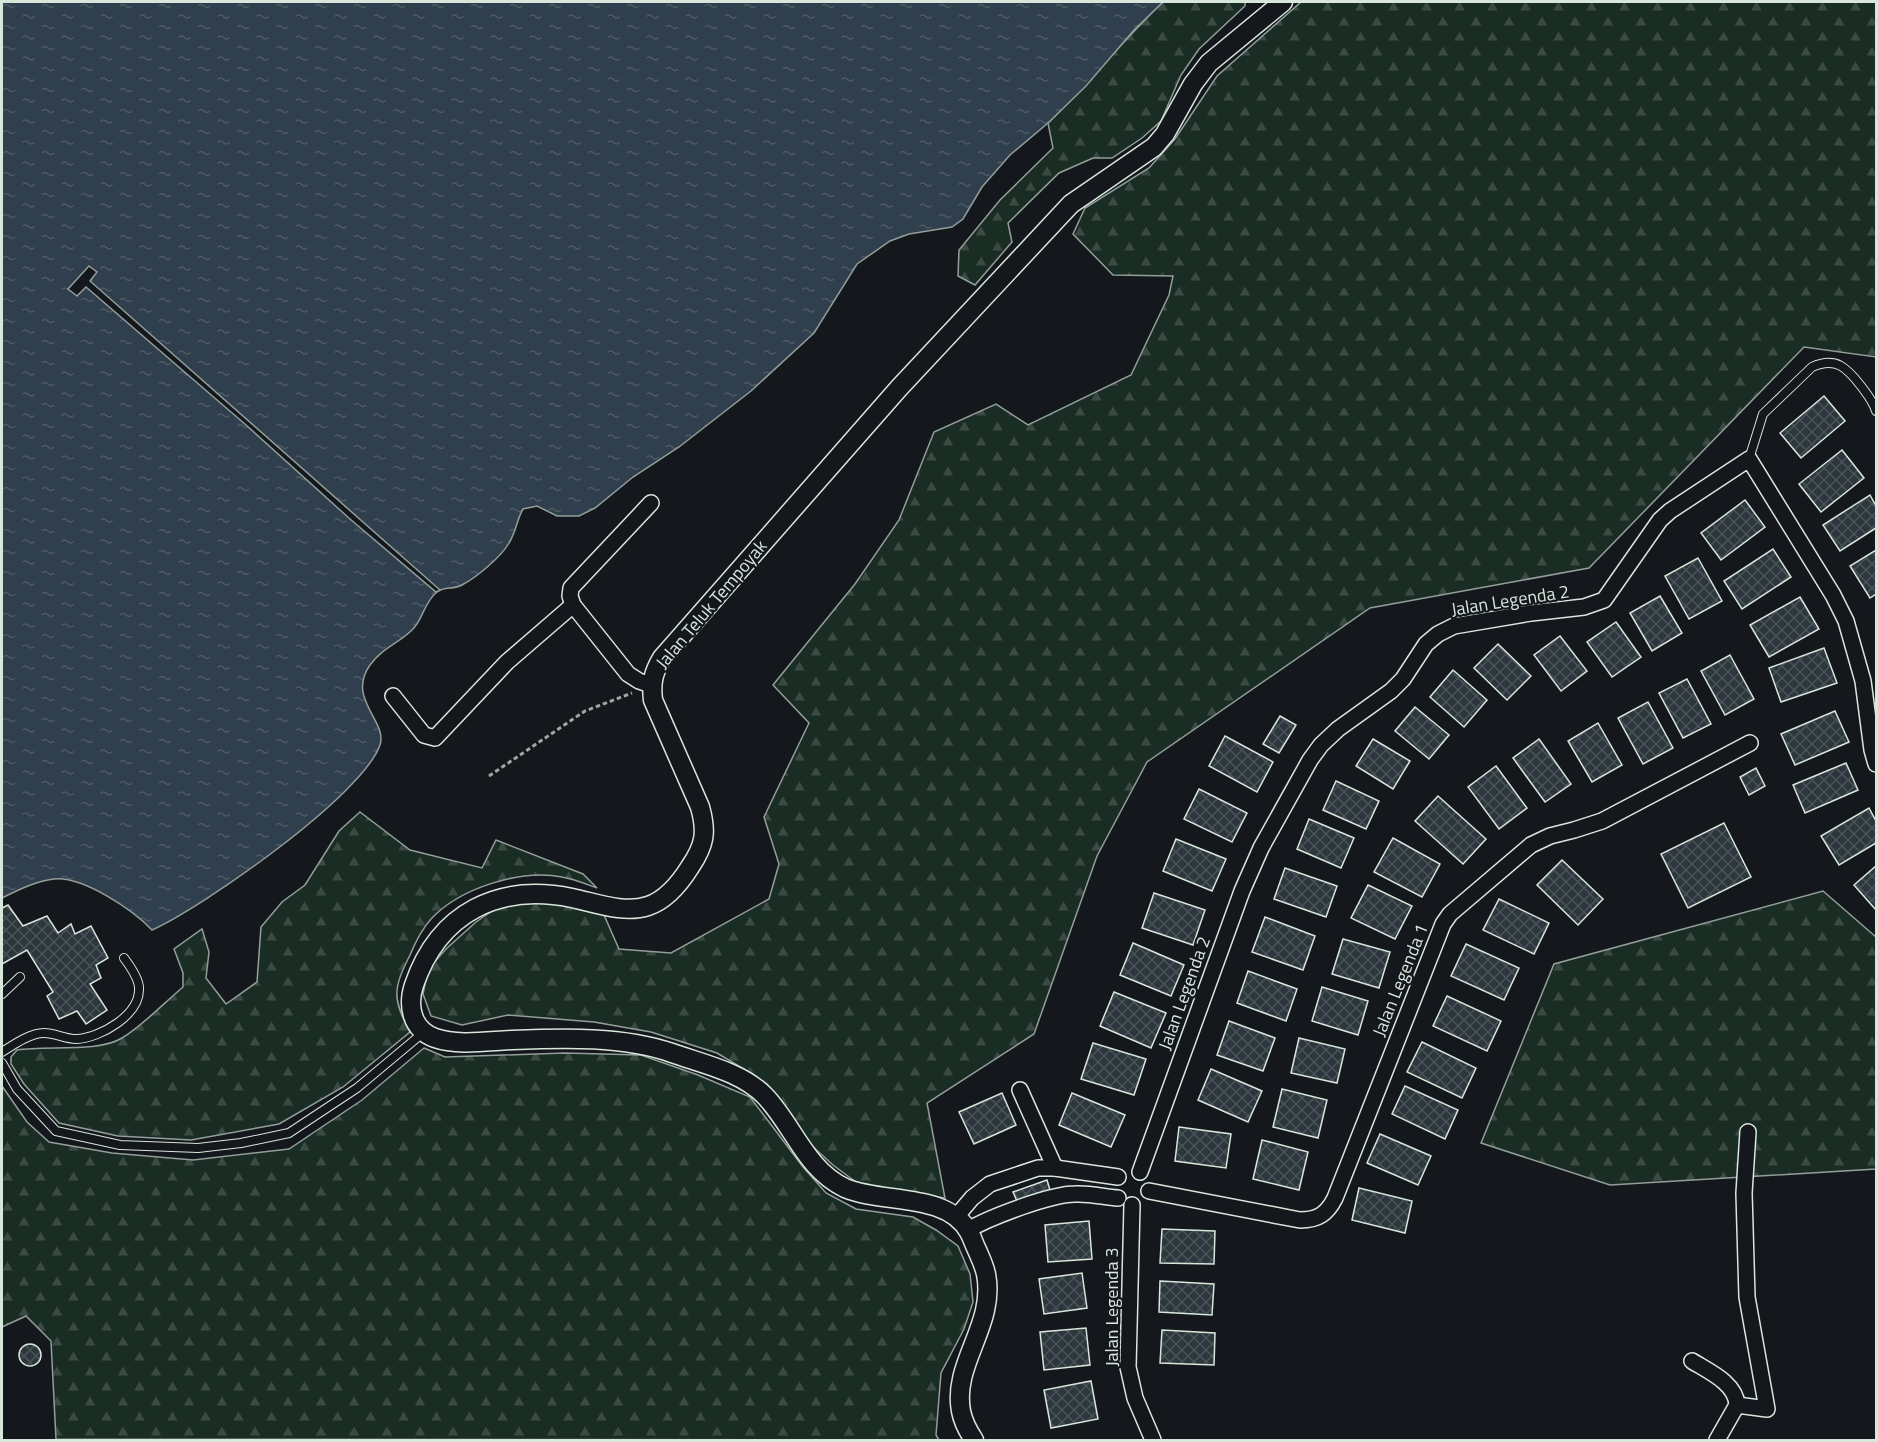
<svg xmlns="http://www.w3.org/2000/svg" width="1878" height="1442" viewBox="0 0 1878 1442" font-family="'Titillium Web',sans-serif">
<defs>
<pattern id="forest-firs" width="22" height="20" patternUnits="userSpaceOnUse" patternTransform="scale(1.5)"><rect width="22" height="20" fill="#1a2d24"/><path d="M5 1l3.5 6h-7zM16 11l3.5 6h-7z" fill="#3b4b43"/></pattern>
<pattern id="water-ripples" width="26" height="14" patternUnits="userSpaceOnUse" patternTransform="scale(1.5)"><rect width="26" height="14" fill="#2f3f4d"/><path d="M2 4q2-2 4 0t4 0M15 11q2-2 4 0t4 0" fill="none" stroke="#4c5b66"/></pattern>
<pattern id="building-cross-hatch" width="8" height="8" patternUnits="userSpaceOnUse" patternTransform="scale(1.5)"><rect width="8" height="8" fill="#2c363c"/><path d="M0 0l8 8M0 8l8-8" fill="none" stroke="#4a5358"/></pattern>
</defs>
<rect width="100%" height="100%" fill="#14181c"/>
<g fill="url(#forest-firs)" stroke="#939e99" stroke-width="1.5">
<path d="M1163 2H1245V6L1199 49 1181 75 1161 121 1142 138 1112 158H1093L1059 173 1008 223 1012 242 975 285 958 276 959 250 1000 200 1053 148 1048 123C1088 84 1123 40 1163 2Z"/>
<polygon points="1301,2 1876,2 1876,357 1804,347 1589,568 1370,608 1147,762 1097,856 1034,1034 927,1103 945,1198 860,1185 833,1165 811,1145 791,1114 771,1091 749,1072 717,1053 651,1032 594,1022 508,1015 462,1025 431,1016 423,994 428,969 447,948 476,922 495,909 519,904 547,902 604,915 619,949 671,953 769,899 779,864 764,817 809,723 773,685 855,584 899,520 934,432 996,404 1028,425 1131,375 1169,295 1173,276 1113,275 1073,234 1085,208 1149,168 1175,139 1217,76"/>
<path d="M360 812 410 850 482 868 496 840 583 874 597 888C586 884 574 879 562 877 520 869 460 888 431 919 422 929 415 943 410 955 393 989 392 998 410 1032L343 1087 279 1124 191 1140 118 1136 59 1123 24 1084 11 1064V1057L17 1050C46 1045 98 1053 122 1038 141 1027 165 1002 183 987V973L174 949 202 929 209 952 206 978 226 1004 257 982 261 927 282 902 305 885 339 831Z"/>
<polygon points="1823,891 1876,937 1876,1169 1610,1185 1481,1143 1554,964"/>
<polygon points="424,1048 445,1057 565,1053 641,1055 698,1075 750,1097 803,1167 826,1193 856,1209 913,1217 936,1230 958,1246 970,1274 973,1302 964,1329 941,1373 936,1435 939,1440 56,1439 51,1341 26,1316 2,1327 2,1086 27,1122 49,1142 112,1153 193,1160 289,1149 362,1100"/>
</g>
<path fill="url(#water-ripples)" stroke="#939e99" stroke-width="1.5" d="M2 2H1163L1134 30 1086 86 1048 123 1010 155 982 187 963 219 952 227 909 234 890 241 857 264 814 333 751 391 679 447 633 477 595 508 579 516H557L537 506 523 509C517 519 516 532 509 543 501 557 477 577 462 585 454 590 444 586 437 592 424 602 423 620 412 630 399 643 381 649 370 665 346 699 388 721 380 745 362 796 203 907 152 930 133 910 83 876 54 879 36 881 18 890 2 898Z"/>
<polygon fill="#14181c" stroke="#939e99" stroke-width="1.5" points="89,266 97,272 90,281 440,590 436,592 350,519 246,425 86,287 77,296 68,289"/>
<g fill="url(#building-cross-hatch)" stroke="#d8e6dc" stroke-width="1.5">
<polygon points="1824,396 1845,421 1801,458 1780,433"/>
<polygon points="1842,450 1864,478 1821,512 1799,484"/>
<polygon points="1870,495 1876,506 1876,528 1840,551 1823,525"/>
<polygon points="1745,500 1765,527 1721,560 1701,533"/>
<polygon points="1773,549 1791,577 1742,609 1724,581"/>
<polygon points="1876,550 1876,594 1870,598 1850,566"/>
<polygon points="1698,558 1722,601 1689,619 1665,576"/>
<polygon points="1660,596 1682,633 1652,651 1630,613"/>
<polygon points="1800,597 1819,629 1769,657 1750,625"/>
<polygon points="1616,622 1641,657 1612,677 1587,642"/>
<polygon points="1560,636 1587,671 1561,691 1534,655"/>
<polygon points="1498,644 1531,676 1507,700 1474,668"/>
<polygon points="1824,648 1837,683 1781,702 1769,668"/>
<polygon points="1730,655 1754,699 1725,715 1701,671"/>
<polygon points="1453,670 1487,700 1464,727 1430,697"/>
<polygon points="1687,679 1711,724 1683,738 1659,693"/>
<polygon points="1648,702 1673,748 1643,764 1618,718"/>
<polygon points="1415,707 1449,735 1429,759 1395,731"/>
<polygon points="1835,711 1849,742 1795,765 1781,734"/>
<polygon points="1280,716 1296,725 1279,753 1263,744"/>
<polygon points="1598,723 1622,765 1592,782 1568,741"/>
<polygon points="1225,736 1273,762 1257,792 1209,766"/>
<polygon points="1373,739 1410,761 1393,789 1356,766"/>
<polygon points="1539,739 1571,784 1545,802 1513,758"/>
<polygon points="1846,763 1858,790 1805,813 1793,785"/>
<polygon points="1496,766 1527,808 1499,829 1468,787"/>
<polygon points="1756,768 1765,786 1749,795 1740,777"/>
<polygon points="1336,781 1379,801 1366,829 1323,810"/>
<polygon points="1199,789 1247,813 1232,842 1184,819"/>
<polygon points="1438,796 1486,839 1463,864 1415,821"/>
<polygon points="1869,808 1876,821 1876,843 1839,865 1821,836"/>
<polygon points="1309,819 1354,838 1341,868 1297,849"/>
<polygon points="1724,823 1751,877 1688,908 1661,854"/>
<polygon points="1393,838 1440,864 1422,897 1374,872"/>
<polygon points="1176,839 1226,859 1212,891 1163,871"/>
<polygon points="1562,860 1603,899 1578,925 1537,885"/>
<polygon points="1876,866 1876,910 1854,885"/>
<polygon points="1285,868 1337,886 1326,917 1274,899"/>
<polygon points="1368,885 1412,906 1395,939 1351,918"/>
<polygon points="1154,893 1205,910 1193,945 1142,928"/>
<polygon points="1499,899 1549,923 1534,954 1483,930"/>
<polygon points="8,905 23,926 47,916 58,933 71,924 75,934 91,926 108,958 96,965 101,978 90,984 107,1010 86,1024 77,1011 59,1019 47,996 53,992 27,950 2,964 2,908"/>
<polygon points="1265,917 1315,936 1303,970 1252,952"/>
<polygon points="1343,939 1390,952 1379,988 1332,974"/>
<polygon points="1133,943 1184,965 1171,996 1120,975"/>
<polygon points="1466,944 1519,968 1504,1000 1451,976"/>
<polygon points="1248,971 1297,989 1286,1021 1237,1003"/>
<polygon points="1322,987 1368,1001 1358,1035 1312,1021"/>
<polygon points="1114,992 1166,1013 1151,1048 1100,1026"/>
<polygon points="1447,996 1501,1021 1487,1051 1433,1026"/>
<polygon points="1229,1021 1275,1038 1263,1071 1217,1055"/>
<polygon points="1299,1038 1345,1049 1337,1083 1291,1073"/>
<polygon points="1422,1042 1476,1068 1462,1098 1407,1072"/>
<polygon points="1093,1043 1146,1059 1134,1095 1081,1079"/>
<polygon points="1211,1069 1262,1091 1248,1122 1198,1100"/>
<polygon points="1405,1086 1458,1110 1445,1139 1392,1114"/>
<polygon points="1282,1089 1327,1100 1318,1138 1273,1127"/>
<polygon points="1002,1093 1016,1125 974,1144 959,1112"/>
<polygon points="1072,1093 1125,1115 1111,1147 1059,1125"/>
<polygon points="1179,1127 1231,1134 1226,1168 1175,1161"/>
<polygon points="1380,1134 1431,1156 1418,1185 1367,1163"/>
<polygon points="1262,1140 1308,1152 1299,1190 1253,1179"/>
<polygon points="1047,1180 1050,1190 1017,1201 1013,1192"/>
<polygon points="1359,1188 1412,1201 1405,1233 1352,1220"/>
<polygon points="1089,1221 1092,1259 1048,1262 1045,1225"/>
<polygon points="1162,1229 1215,1231 1214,1264 1160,1263"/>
<polygon points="1082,1273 1087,1308 1044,1314 1039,1279"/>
<polygon points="1160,1281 1214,1284 1212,1315 1159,1312"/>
<polygon points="1086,1328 1090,1365 1044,1370 1040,1332"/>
<polygon points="1162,1330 1215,1333 1214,1365 1160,1363"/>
<circle cx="30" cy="1355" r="11"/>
<polygon points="1091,1381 1098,1419 1051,1428 1044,1390"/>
</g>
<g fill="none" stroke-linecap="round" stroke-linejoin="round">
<g stroke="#d8e6dc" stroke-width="10">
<g id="service">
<path d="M1749 459 1763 414 1812 367C1836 356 1847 368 1861 386 1867 394 1873 401 1876 411"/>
<polyline points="2,994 20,977"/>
<path d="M2 1052C13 1045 30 1033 44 1033 55 1033 65 1039 76 1039 100 1038 141 1015 139 987 138 977 130 966 124 958"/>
<polyline points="2,1063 17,1089 56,1131 120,1145 198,1148 241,1143 289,1133 357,1088 424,1032"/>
</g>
</g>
<g stroke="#d8e6dc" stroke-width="18">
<g id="minor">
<polyline points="651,685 639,681 628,674 573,605 570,596 571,588 651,503"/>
<polyline points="393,696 424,735 435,738 507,662 573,605"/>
<polyline points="1020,1090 1055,1168"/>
<polyline points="1140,1172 1242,891 1261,848 1310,760 1321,745 1338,729 1391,691 1403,679 1426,644 1438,634 1454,626 1531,613 1584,607 1604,600 1660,520 1670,511 1749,459 1833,595 1846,621 1863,681 1872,750 1876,764"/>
<path d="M1149 1191 1300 1220C1318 1220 1327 1214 1335 1198L1443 924 1450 914 1531 845 1550 836 1574 830 1602 821 1750 743"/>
<polyline points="1132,1205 1128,1367 1135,1398 1153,1440"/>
<polyline points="956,1217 972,1198 990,1184 1038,1168 1055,1168 1118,1177"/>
<path d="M968 1230C990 1217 1051 1194 1075 1194 1089 1193 1104 1197 1118 1198"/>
<path d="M1692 1361C1708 1371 1736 1383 1737 1405L1717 1440"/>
<polyline points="1737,1405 1767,1409 1747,1297 1744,1193 1748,1132"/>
</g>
</g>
<g stroke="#d8e6dc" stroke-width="21">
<path id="tertiary" d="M974 1440C968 1431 963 1422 961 1411 952 1363 996 1325 986 1274 984 1265 980 1257 977 1250 974 1244 972 1237 969 1232 947 1192 882 1204 845 1188 806 1170 793 1125 765 1096 742 1072 703 1064 672 1053 624 1036 563 1038 512 1040 488 1041 458 1046 435 1038 412 1030 407 1006 414 985 439 912 499 883 572 898 596 903 624 914 648 906 666 900 680 883 690 867 705 845 707 832 700 807L653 700C651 683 653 673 662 658L899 388 1071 204 1154 147 1165 134 1193 84 1209 63 1283 2"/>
</g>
<polyline stroke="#9da8a2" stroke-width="3" stroke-dasharray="4.5 3" stroke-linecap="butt" points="489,776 585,711 632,693"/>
<use href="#service" stroke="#14181c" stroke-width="8"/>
<use href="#minor" stroke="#14181c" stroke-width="15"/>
<use href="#tertiary" stroke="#14181c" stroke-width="18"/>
</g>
<g text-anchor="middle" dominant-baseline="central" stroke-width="4.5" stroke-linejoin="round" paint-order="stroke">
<g font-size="18" fill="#d8e6dc" stroke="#14181c">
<text transform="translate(1510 600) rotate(-9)">Jalan Legenda 2</text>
<text transform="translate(711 604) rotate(-50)">Jalan Teluk Tempoyak</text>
<text transform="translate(1400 980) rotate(-68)">Jalan Legenda 1</text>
<text transform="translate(1184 993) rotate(-70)">Jalan Legenda 2</text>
<text transform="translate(1111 1307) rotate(-90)">Jalan Legenda 3</text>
</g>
</g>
<rect width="1878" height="1442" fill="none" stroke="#d8e6dc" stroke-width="6"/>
</svg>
